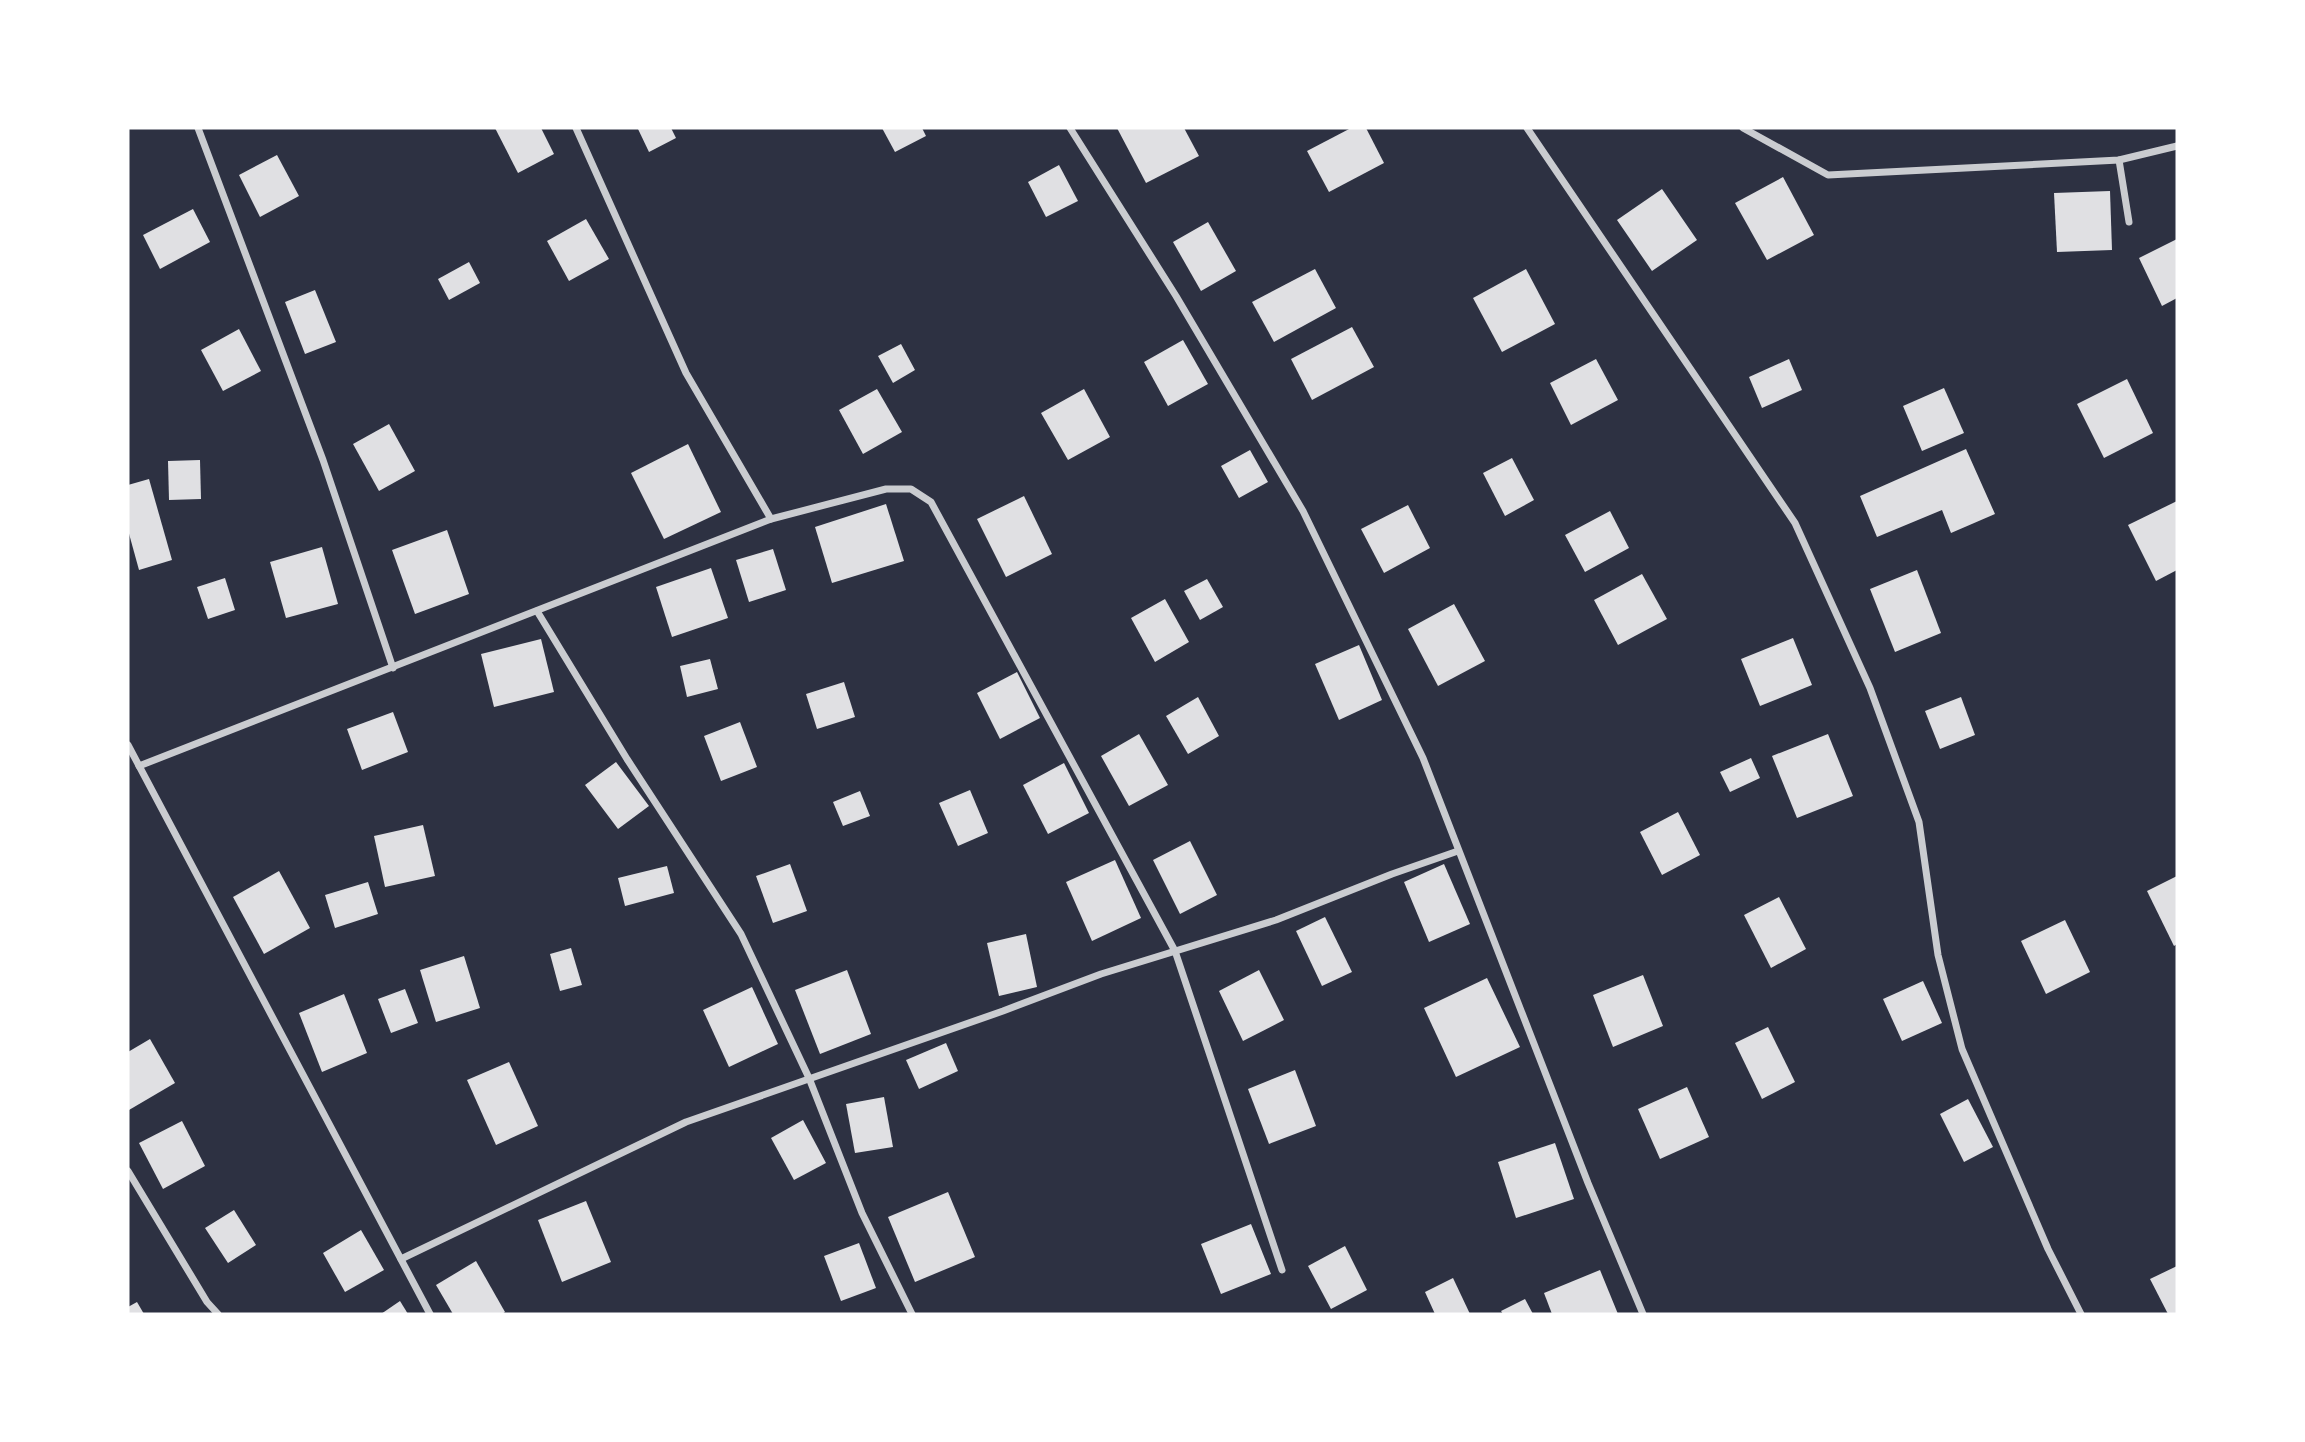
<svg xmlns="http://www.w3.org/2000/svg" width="2305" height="1442" viewBox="0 0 2305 1442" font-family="Jost,sans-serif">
<rect width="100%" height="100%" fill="#2d3142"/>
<g fill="#e0e0e3">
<polygon points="495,128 541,128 554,154 518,173"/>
<polygon points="641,128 671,128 676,138 649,152 638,129"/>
<polygon points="882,128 922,128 926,136 895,152"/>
<polygon points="1117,128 1184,128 1199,156 1146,183"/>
<polygon points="1351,128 1366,128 1384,163 1329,192 1307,151"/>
<polygon points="277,155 299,196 260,217 239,175"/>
<polygon points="1059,165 1078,201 1046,217 1028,182"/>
<polygon points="1783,177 1814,235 1767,260 1735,203"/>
<polygon points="1662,189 1697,240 1652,271 1617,220"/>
<polygon points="2110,191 2112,250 2057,252 2054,193"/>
<polygon points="193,209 210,242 160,269 143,235"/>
<polygon points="586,219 609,259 569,281 547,241"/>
<polygon points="1208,222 1236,271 1201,291 1173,242"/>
<polygon points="2177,239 2177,298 2162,306 2139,258"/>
<polygon points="469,262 480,283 449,300 438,279"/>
<polygon points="1315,269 1336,308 1274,342 1252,302"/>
<polygon points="1526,269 1555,324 1502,352 1473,298"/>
<polygon points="315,290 336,342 305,354 285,302"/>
<polygon points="1352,327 1374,367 1312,400 1291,359"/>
<polygon points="239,329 261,371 223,391 201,350"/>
<polygon points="1183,340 1208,384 1168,406 1144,362"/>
<polygon points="901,344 915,370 893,383 878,356"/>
<polygon points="1596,359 1618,400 1571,425 1550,383"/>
<polygon points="1789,359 1802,390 1762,408 1749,377"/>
<polygon points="2127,379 2153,433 2104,458 2077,404"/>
<polygon points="1944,388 1964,433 1922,451 1903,406"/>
<polygon points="877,389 902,432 863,454 839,410"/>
<polygon points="1084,389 1110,437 1068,460 1041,413"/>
<polygon points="389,424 415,471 379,491 353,444"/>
<polygon points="688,444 721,512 664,539 631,473"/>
<polygon points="1966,449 1995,514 1951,533 1942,510 1877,537 1860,496"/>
<polygon points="1250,450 1268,482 1239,498 1221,466"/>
<polygon points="1512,458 1534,500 1505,516 1483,473"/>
<polygon points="200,460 201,499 169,500 168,461"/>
<polygon points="149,479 172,560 139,570 128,530 128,485"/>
<polygon points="1024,496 1052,554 1006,577 977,519"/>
<polygon points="2177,501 2177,570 2156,581 2128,525"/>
<polygon points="886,504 904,561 832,583 815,527"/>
<polygon points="1408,505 1430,548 1384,573 1361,529"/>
<polygon points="1610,511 1629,548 1585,572 1565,535"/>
<polygon points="447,530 469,594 415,614 392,550"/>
<polygon points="322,547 338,604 286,618 270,562"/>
<polygon points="773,549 786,590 749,602 736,560"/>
<polygon points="711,568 728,618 672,637 656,587"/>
<polygon points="1917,570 1941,633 1895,652 1870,589"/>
<polygon points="1642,574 1667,619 1618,645 1594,600"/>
<polygon points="225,578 235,610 208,619 197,587"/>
<polygon points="1207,579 1223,607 1200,620 1184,591"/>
<polygon points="1165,599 1189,642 1155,662 1131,618"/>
<polygon points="1454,604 1485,661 1438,686 1408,629"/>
<polygon points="1793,638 1812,685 1760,706 1741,659"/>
<polygon points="541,639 554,692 494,707 481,654"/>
<polygon points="1359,645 1382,700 1339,720 1315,664"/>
<polygon points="710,659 718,689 687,697 680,666"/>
<polygon points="1017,672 1040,718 1000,739 977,693"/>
<polygon points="844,682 855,717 817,729 806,694"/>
<polygon points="1198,697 1219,736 1188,754 1166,716"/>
<polygon points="1961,697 1975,735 1940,749 1925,711"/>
<polygon points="393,712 408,752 362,770 347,729"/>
<polygon points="740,722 757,767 721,781 704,736"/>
<polygon points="1139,734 1168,785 1129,806 1101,756"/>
<polygon points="1828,734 1853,796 1797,818 1772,756"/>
<polygon points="1751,758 1760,778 1730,792 1720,772"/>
<polygon points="616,762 649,806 618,829 585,785"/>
<polygon points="1064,763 1089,813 1048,834 1023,785"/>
<polygon points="970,790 988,833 958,846 939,803"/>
<polygon points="860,791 870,816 843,826 833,802"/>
<polygon points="1678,812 1700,855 1662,875 1640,832"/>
<polygon points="423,825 435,876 385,887 374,836"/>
<polygon points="1190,841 1217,895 1180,914 1153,860"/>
<polygon points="1115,860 1141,918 1092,941 1066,882"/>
<polygon points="790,864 807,911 773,923 756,876"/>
<polygon points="1444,864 1470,924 1429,942 1404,882"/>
<polygon points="667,866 674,893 625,906 618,878"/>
<polygon points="279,871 310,928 264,954 233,897"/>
<polygon points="2177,876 2177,944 2174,946 2147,891"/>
<polygon points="368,882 378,914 335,928 325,895"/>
<polygon points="1779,897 1806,949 1771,968 1744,915"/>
<polygon points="1325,917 1352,972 1322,986 1296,931"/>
<polygon points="2065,920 2090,972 2046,994 2021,941"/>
<polygon points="1026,934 1037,987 999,996 987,943"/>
<polygon points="571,948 582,985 560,991 550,954"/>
<polygon points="464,956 480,1008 436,1022 420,970"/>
<polygon points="847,970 871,1034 820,1054 795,990"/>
<polygon points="1259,970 1284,1020 1243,1041 1219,991"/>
<polygon points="1643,975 1663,1026 1613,1047 1593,995"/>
<polygon points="1487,978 1520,1047 1456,1077 1424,1008"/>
<polygon points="1923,981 1942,1023 1902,1041 1883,999"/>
<polygon points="752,987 778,1044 729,1067 703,1010"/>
<polygon points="405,989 418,1023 391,1033 378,999"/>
<polygon points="344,994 367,1053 322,1072 299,1013"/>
<polygon points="1768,1027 1795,1082 1762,1099 1735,1043"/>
<polygon points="150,1039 175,1083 129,1110 128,1052"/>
<polygon points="946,1043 958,1071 919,1089 906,1060"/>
<polygon points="509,1062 538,1126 496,1145 467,1080"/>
<polygon points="1295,1070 1316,1126 1269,1144 1248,1089"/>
<polygon points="1687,1087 1709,1137 1660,1159 1638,1109"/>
<polygon points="884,1097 893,1147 855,1153 846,1104"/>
<polygon points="1968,1099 1993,1147 1964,1162 1940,1114"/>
<polygon points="803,1120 826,1163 794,1180 771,1138"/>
<polygon points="182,1121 205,1166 163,1189 139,1143"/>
<polygon points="1555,1143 1574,1199 1516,1218 1498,1162"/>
<polygon points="948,1192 975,1257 915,1282 888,1217"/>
<polygon points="586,1201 611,1262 562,1282 538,1220"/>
<polygon points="234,1210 256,1245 228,1263 205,1228"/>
<polygon points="1251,1224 1271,1274 1221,1294 1201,1244"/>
<polygon points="361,1230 384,1270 345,1292 323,1253"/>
<polygon points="859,1243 876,1288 841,1301 824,1256"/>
<polygon points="1345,1246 1367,1290 1331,1309 1308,1266"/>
<polygon points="476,1261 505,1312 502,1314 453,1314 436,1285"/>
<polygon points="2177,1266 2177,1314 2168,1314 2150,1279"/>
<polygon points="1600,1270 1618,1314 1552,1314 1544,1293"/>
<polygon points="1453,1278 1470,1314 1435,1314 1425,1292"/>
<polygon points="1525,1299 1533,1314 1503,1314 1501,1311"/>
<polygon points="400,1301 408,1314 381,1314"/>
<polygon points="137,1302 144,1314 128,1314 128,1307"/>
</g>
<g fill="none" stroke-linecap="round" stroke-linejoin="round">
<g stroke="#caccd0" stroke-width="7">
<polyline points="198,128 323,460 393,668"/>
<polyline points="576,128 686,373 771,519"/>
<polyline points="1070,128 1176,296 1303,511 1423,758 1588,1183 1643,1314"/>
<polyline points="1527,128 1795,523 1870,688 1919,822 1938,955 1962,1049 2048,1249 2081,1314"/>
<polyline points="1743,128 1828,175 2119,160 2177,146"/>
<polyline points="2119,160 2129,222"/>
<polyline points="537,611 627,759 741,934 809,1078 862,1213 912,1314"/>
<polyline points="128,745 430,1314"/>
<polyline points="139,766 771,519 886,489 911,489 931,502 1175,951 1282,1270"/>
<polyline points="128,1171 207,1302 218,1314"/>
<polyline points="401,1259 686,1122 1003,1011 1101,974 1276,920 1392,874 1458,851"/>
</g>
</g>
<rect width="2305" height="1442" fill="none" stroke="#ffffff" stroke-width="259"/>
</svg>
